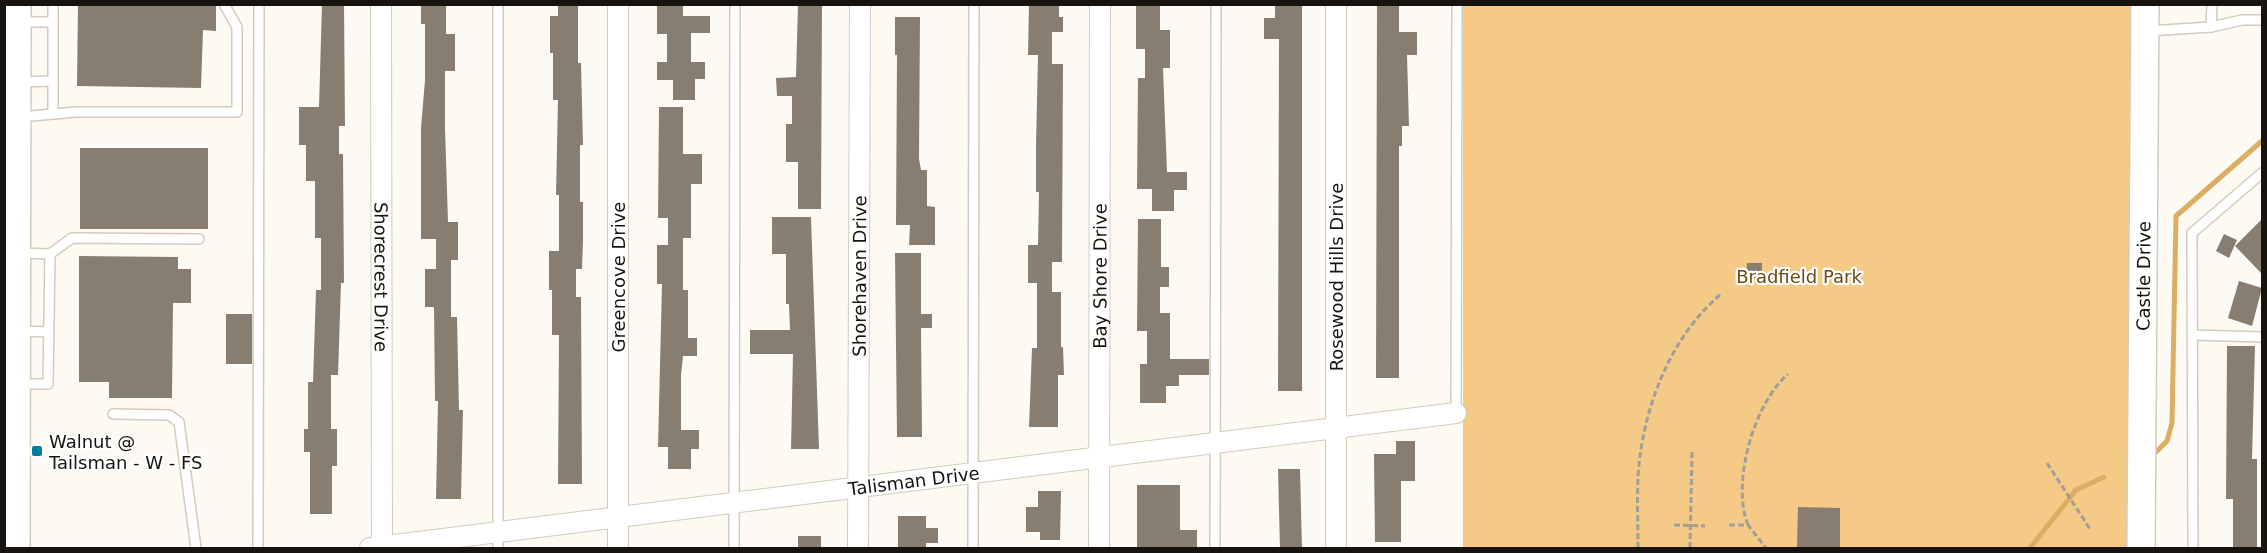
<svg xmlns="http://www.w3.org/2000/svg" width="2267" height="553" viewBox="0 0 2267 553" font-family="'DejaVu Sans',sans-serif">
<rect width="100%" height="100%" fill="#fdfaf4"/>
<polygon fill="#f5ca86" points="1463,5 2134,5 2133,548 1463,548"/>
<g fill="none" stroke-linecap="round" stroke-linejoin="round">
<g stroke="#dcae63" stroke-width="5">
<polyline points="2156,452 2167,441 2172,423 2176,216 2262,141"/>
<polyline points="2030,548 2076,490 2104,477"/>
</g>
</g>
<g fill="#877e71">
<polygon points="78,4 216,4 216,31 203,30 201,88 77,86"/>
<polygon points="322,4 344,4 345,126 339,126 339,154 343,154 344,283 341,283 338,375 331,375 331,429 337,429 337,466 332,466 332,514 310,514 310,452 304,452 304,429 308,429 308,382 313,382 316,290 321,290 321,238 315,238 315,181 306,181 306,145 299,145 299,107 319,107"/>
<polygon points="421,4 446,4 446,34 455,34 455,71 445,71 445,128 448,222 458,222 458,260 451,260 451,317 457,317 459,410 463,410 461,499 436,499 438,401 435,401 434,307 425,307 425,269 436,269 436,239 421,239 421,128 425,80 425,24 421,24"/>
<polygon points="558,4 578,4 578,63 581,63 583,145 580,145 580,202 583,202 583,240 582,269 576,269 576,297 581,297 582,484 558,484 559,335 552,335 552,290 549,290 549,251 559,251 559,195 556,195 558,100 553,100 553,53 550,53 550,16 558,16"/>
<polygon points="657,4 683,4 683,16 710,16 710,33 691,33 691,62 705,62 705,79 695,79 695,100 673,100 673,80 657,80 657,62 667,62 667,34 657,34"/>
<polygon points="798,4 822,4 821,209 798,209 798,162 786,162 786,124 792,124 792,96 777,96 776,78 796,77"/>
<polygon points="1029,4 1059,4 1059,17 1063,17 1063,32 1052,32 1052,64 1063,64 1062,262 1052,262 1052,292 1061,292 1061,347 1063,347 1064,375 1058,375 1058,427 1029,427 1032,348 1037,348 1037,283 1028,283 1028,245 1038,245 1039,192 1036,192 1036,146 1038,55 1028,55"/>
<polygon points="1136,4 1160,4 1160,30 1170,30 1170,68 1163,68 1167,172 1187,172 1187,190 1174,190 1174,211 1152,211 1152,189 1137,189 1138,78 1145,78 1145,49 1136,49"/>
<polygon points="1275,4 1302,4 1302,391 1278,391 1279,39 1264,39 1264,18 1275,18"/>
<polygon points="1377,4 1399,4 1399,32 1417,32 1417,55 1407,55 1409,126 1402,126 1402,146 1399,146 1399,378 1376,378"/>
<polygon points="895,17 920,17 919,159 921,170 927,170 927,206 935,207 935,245 909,245 910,225 896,225 897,55 895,55"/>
<polygon points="659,107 683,107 683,154 702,154 702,184 691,184 691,238 683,238 683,290 688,290 688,338 697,338 697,356 683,356 681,375 681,430 699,430 699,449 691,449 691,469 668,469 668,447 658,447 662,284 657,284 657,245 668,245 668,218 658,218"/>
<rect x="80" y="148" width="128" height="81"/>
<polygon points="772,217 811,217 819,449 791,449 793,354 750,354 750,330 790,330 789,304 786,304 786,254 772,254"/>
<polygon points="1138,219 1161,219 1161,267 1169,267 1169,287 1160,287 1160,313 1170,313 1170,359 1209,359 1209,375 1179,375 1179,386 1166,386 1166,403 1140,403 1140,364 1147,364 1147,331 1137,331"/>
<polygon points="2262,219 2262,274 2235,246"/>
<polygon points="2224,234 2237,240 2229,258 2216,251"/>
<polygon points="895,253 921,253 921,314 932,314 932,328 921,328 922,437 897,437"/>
<polygon points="79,256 178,257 178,269 191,269 191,303 173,303 172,398 109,398 109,382 79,382"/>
<polygon points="1747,263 1762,263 1762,278 1746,278"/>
<polygon points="2239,281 2262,288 2252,326 2228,318"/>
<rect x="226" y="314" width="26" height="50"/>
<polygon points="2227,346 2255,346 2252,459 2257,459 2257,549 2233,549 2233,499 2226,499"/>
<polygon points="1396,441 1415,441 1415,481 1401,481 1401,542 1375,542 1374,454 1396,454"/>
<polygon points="1278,469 1300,469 1302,549 1280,549"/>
<polygon points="1137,485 1180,485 1180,530 1197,530 1197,548 1137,549"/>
<polygon points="1038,491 1061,491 1060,540 1040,540 1040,532 1026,532 1026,507 1038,507"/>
<polygon points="1798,507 1840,508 1840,549 1797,549"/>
<polygon points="898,516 926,516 926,528 938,528 938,543 926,543 926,549 898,549"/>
<rect x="798" y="536" width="23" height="13"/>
</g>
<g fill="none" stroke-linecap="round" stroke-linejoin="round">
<g stroke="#d4cbbd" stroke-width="12">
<g id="lane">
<polyline points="53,4 53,114"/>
<polyline points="19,22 53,22"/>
<polyline points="2211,27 2212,4"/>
<polyline points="2148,31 2211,27 2242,20 2262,20"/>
<polyline points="19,82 53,81"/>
<polyline points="20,117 76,112 237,112 237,27 224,4"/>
<polyline points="50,254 72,238 199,239"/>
<polyline points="19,331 49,332"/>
<polyline points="2193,335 2262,337"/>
<polyline points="19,384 48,384 50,254 20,253"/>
<polyline points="1456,413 1457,4"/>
<polyline points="113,414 169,415 179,422 196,548"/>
<polyline points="258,548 259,4"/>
<polyline points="498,548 498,4"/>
<polyline points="734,548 735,4"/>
<polyline points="973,548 974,4"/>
<polyline points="1215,548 1216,4"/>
<polyline points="2193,548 2192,233 2262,173"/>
</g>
</g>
<g stroke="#d4cbbd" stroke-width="22">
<g id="street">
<path id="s1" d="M381 4 382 548"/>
<path id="s2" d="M370 548 1456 413"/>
<polyline points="618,548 618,4"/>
<path id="s3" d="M858 548 860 4"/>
<path id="s4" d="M1099 548 1100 4"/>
<polyline points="1336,548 1336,4"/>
</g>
</g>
<g stroke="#d4cbbd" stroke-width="30">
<g id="secondary">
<polyline points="16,548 17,4"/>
<path id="s5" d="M2141 548 2145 4"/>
</g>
</g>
<g stroke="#a19e98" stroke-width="3" stroke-dasharray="6 3" stroke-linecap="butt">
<polyline points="2047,463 2090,529"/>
<polyline points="1674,525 1705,526"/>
<polyline points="1729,525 1748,525 1766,548"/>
<path d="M1748 525C1731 483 1754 403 1788 374"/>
<path d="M1638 548C1638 518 1636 486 1640 456 1648 396 1674 334 1721 294"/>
<polyline points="1690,548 1692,452"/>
</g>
<use href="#lane" stroke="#fff" stroke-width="9"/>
<use href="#street" stroke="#fff" stroke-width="20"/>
<use href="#secondary" stroke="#fff" stroke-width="27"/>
</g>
<rect fill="#027ea4" stroke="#fff" stroke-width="2" x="31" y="445" width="12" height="12" rx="3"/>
<g text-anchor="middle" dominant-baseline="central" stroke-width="4.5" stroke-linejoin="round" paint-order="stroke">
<g font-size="18" fill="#6a4b11" stroke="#fff">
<text x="1799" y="276">Bradfield Park</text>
</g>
<g font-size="18" fill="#17140f" stroke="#fff">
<text stroke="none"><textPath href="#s1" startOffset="273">Shorecrest Drive</textPath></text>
<text transform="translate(618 277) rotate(-90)">Greencove Drive</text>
<text stroke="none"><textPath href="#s3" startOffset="272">Shorehaven Drive</textPath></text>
<text stroke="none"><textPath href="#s4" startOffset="272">Bay Shore Drive</textPath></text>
<text transform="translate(1336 277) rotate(-90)">Rosewood Hills Drive</text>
<text stroke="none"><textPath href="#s5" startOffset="272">Castle Drive</textPath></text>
<text stroke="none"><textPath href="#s2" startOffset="548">Talisman Drive</textPath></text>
</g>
<g font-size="18" fill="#17140f" stroke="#fff" text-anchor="start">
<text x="49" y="441">Walnut @<tspan x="49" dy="21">Tailsman - W - FS</tspan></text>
</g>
</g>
<rect width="2267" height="553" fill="none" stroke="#17140f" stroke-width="12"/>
</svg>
